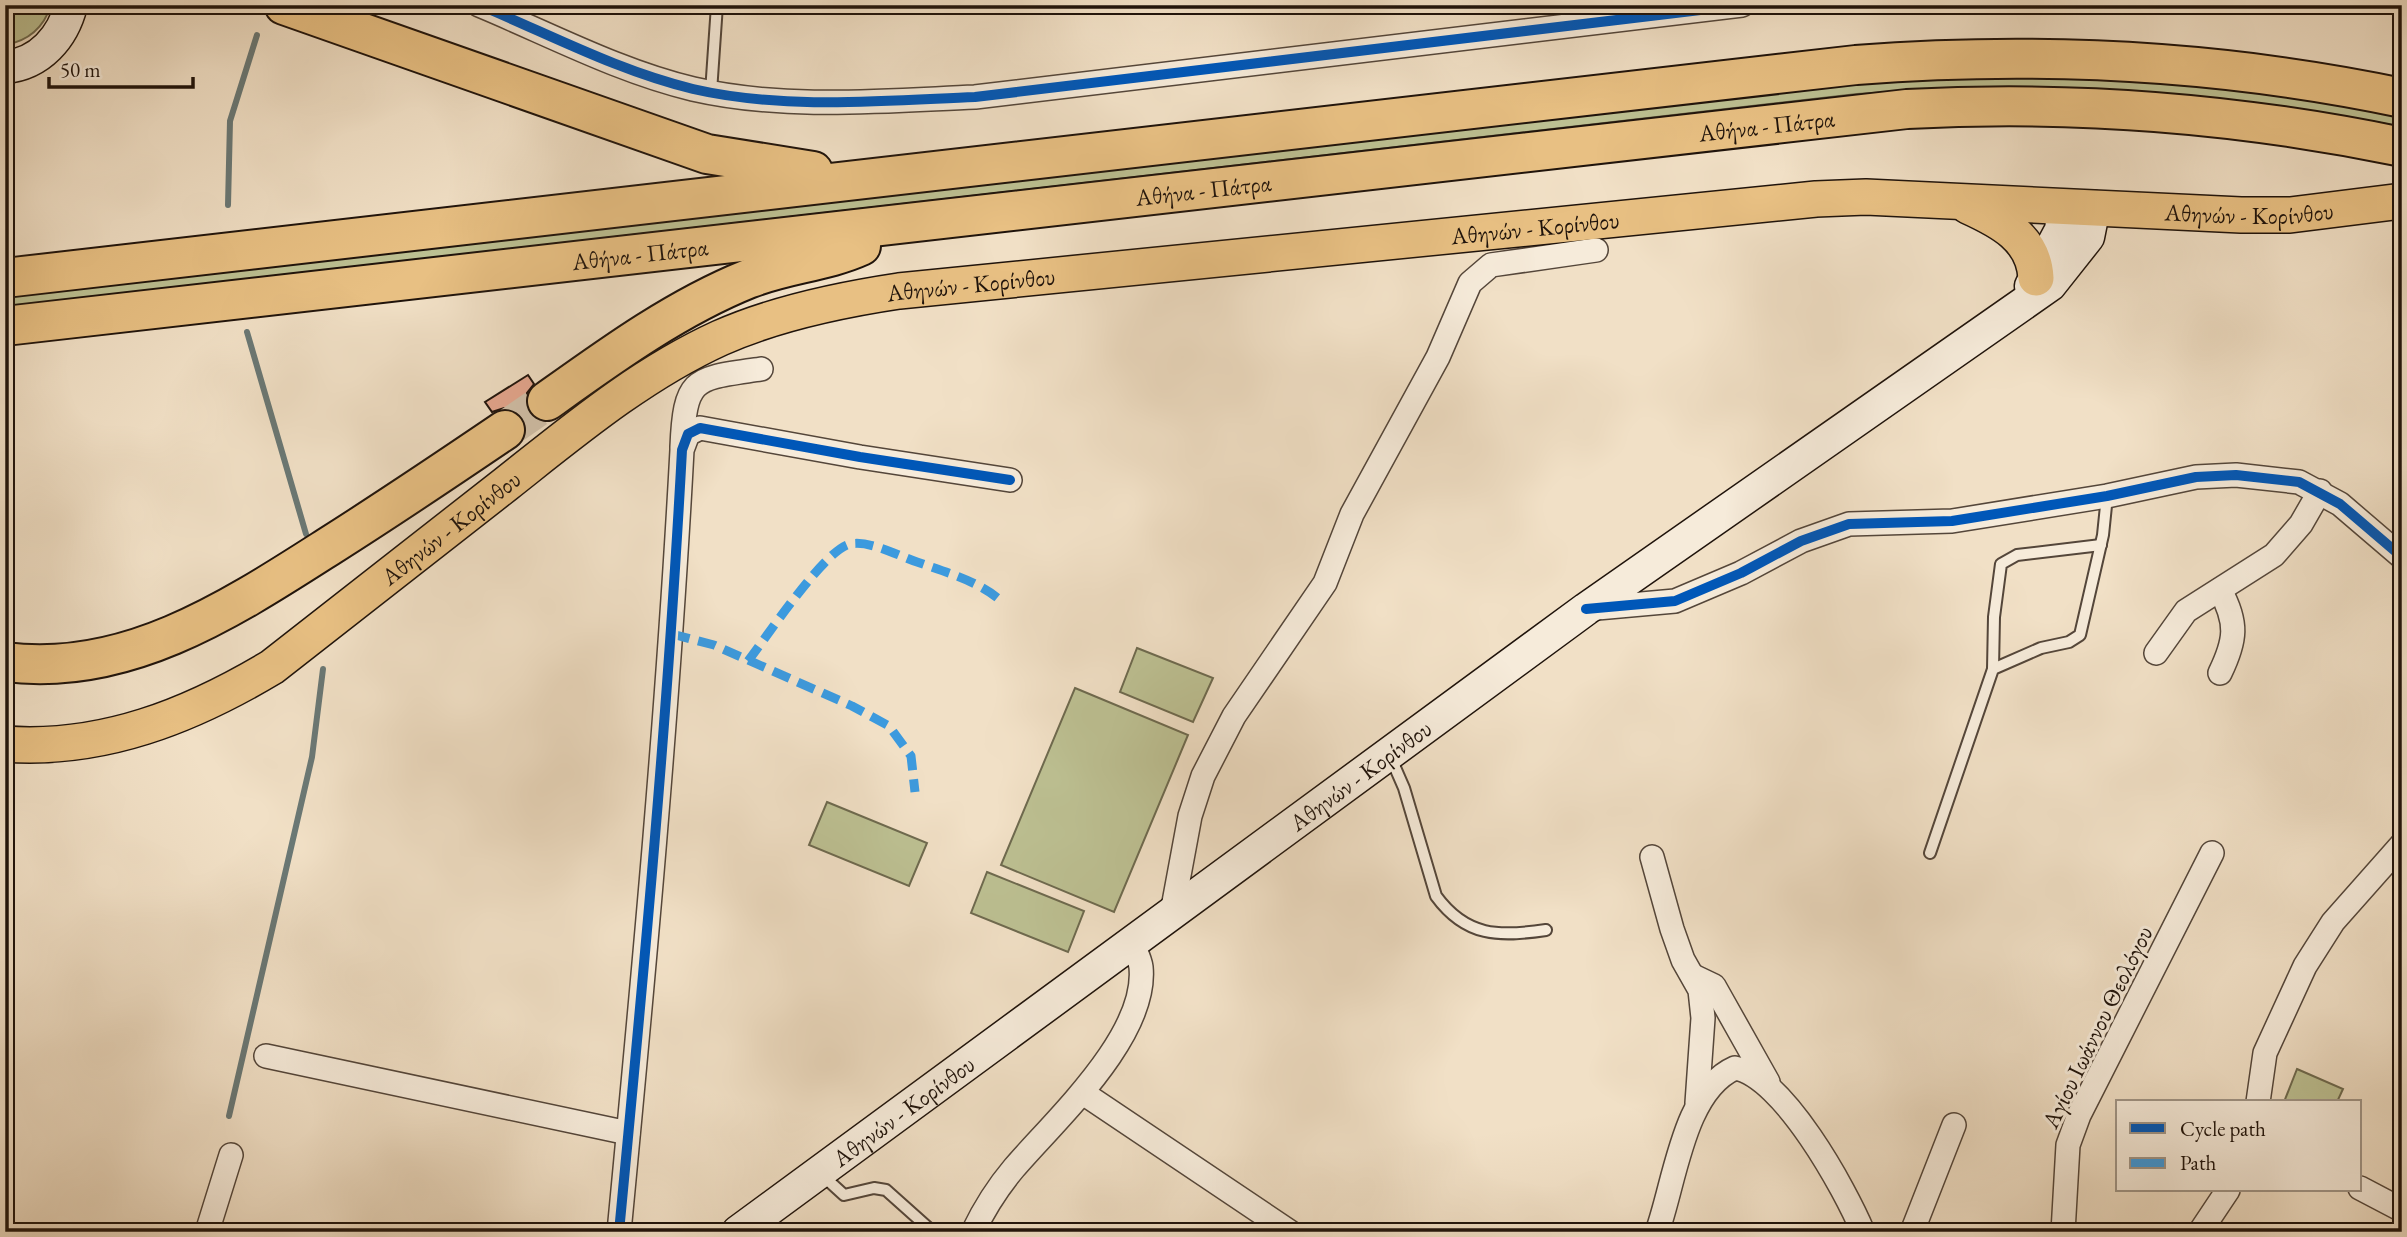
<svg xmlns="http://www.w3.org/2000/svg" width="2407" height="1237" viewBox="0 0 2407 1237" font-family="'EB Garamond',serif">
<rect width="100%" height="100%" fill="#f1e0c6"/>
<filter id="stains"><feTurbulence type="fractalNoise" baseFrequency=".00286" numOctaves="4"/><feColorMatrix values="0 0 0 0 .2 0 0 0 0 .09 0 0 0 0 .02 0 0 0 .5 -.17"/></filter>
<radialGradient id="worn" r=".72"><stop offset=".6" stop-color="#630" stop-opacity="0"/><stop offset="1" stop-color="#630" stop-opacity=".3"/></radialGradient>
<g fill="#bdc193" stroke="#6e6a4f" stroke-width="2">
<path d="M5 5H51C44 27 28 41 5 45Z"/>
<path d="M1952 77C2000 77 2048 76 2096 77 2198 80 2301 97 2402 116V127C2218 91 2043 80 1857 94L5 307V296L1857 83Z"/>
<polygon points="1137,648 1213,678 1193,722 1120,692"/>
<polygon points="1075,688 1188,735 1114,912 1001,865"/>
<polygon points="827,802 927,843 909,886 809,845"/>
<polygon points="987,872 1084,911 1068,952 971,913"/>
<polygon points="2297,1069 2343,1089 2337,1102 2284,1102"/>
</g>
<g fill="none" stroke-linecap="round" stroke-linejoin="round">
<g stroke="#6a7875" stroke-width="6">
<polyline points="228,205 230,121 257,35"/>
<polyline points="247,332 306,534"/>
<polyline points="229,1116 312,757 323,669"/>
</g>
</g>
<polygon fill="#e6a78f" stroke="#1f130b" stroke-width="2" points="528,375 534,384 527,393 525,404 530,414 539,421 527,429 523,418 515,411 504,408 492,412 485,402"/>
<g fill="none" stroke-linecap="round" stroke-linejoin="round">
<polyline stroke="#d2c1aa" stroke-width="38" stroke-dasharray="38 19" stroke-linecap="butt" points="505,430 547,401"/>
<g stroke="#54463a" stroke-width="14">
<g id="service">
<polyline points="711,92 717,5"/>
<polyline points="1993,669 1994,617 2001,564 2017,555 2101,545"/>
<path d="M1390 756 1404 788 1436 896C1466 937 1499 937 1546 930"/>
<polyline points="1930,853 1993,669 2041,648 2069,642 2080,635 2103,535 2107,496"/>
<polyline points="821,1174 844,1195 874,1188 886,1190 933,1232"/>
</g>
</g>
<g stroke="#54463a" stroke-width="26">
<g id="minor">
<path d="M479 5C549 34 618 71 693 89 785 110 882 101 975 97L1742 5"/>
<path d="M682 447C685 375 695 379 761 369"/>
<polyline points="1586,609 1675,601 1741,573 1801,541 1849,524 1952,521 2107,496 2196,477 2236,475 2299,482 2340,504 2402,557"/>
<polyline points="2156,653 2186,611 2274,555 2301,524 2320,491"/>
<path d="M2220 673C2236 640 2238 623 2220 590"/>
<polyline points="1652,857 1672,929 1683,960 1700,990 1703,1018 1697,1103"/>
<polyline points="1172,913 1190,816 1203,776 1234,716 1325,583 1352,514 1438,357 1470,283 1491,265 1596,250"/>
<polyline points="1693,976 1714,986 1768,1082"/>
<polyline points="266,1056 628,1133"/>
<polyline points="1083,1093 1290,1232"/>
<polyline points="2258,1102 2265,1053 2305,966 2333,922 2402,844"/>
<polyline points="2360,1188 2402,1210"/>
<polyline points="207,1232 231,1155"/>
<path d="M619 1232C644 971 668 712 682 450L688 434 700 428 860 457 1010 480"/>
<path d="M973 1232C984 1209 998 1187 1014 1168 1055 1120 1148 1036 1141 967 1140 959 1135 950 1132 942"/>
<path d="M1657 1232C1675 1183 1683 1091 1735 1068 1783 1076 1845 1189 1863 1232"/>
<polyline points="1912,1232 1954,1125"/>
<polyline points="2063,1232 2068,1145 2079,1115 2212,853"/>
<polyline points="2200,1232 2228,1190"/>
</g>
</g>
<g stroke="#1f130b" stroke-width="35">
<g id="secondary">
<path d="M5 67C40 64 63 37 71 5"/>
<polyline points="2031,286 2061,230 2064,207"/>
<path id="s1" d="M738 1232 1586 609 2050 285 2088 237 2094 207"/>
</g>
</g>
<g stroke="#1f130b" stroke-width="38">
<g id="primary">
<path d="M1968 206C2001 221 2034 238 2036 278"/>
<path id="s2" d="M5 744C103 751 190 716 272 667 350 606 428 545 506 484 573 431 641 374 720 338 776 313 839 300 899 291L1816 199 1866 197 2241 215H2290L2402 201"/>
</g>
</g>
<g stroke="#1f130b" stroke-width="42">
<g id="motorway">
<polyline points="284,5 707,154 813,171"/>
<path d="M5 278 1856 65C2039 51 2221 60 2402 98"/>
<path id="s3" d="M5 326 1907 109C2074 100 2238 113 2402 147"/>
<path d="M547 401C610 356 676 308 748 279 785 264 826 262 861 246"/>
<path d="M5 662C126 678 231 609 328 547 388 509 446 470 505 430"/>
</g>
</g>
<use href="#service" stroke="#f6ebda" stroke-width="10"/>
<use href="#minor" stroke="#f6ebda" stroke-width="23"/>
<use href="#secondary" stroke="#f6ebda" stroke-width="32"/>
<use href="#primary" stroke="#e8c083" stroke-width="35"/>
<use href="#motorway" stroke="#e8c083" stroke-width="38"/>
<g stroke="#3c9ade" stroke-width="9" stroke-dasharray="18 9" stroke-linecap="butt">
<polyline points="672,634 714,645 852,706 889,726 911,756 915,792"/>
<path d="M748 661C766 638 825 549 850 544 870 540 899 556 917 562 945 572 978 581 1000 600"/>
</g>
<g stroke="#f6ebda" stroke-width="15">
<g id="cycleway">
<path d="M479 5C549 34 618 71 693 89 785 110 882 101 975 97L1742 5"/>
<polyline points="1586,609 1675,601 1741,573 1801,541 1849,524 1952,521 2107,496 2196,477 2236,475 2299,482 2340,504 2402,557"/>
<path d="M619 1232C644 971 668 712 682 450L688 434 700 428 860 457 1010 480"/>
</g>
</g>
<use href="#cycleway" stroke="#0057b8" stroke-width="10"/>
</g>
<g text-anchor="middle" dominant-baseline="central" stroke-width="6" stroke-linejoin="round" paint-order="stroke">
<g font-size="24" fill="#1f130b" stroke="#f6ebda">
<text stroke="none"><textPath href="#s3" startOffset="1773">Αθήνα - Πάτρα</textPath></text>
<text stroke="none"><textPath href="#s3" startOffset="1206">Αθήνα - Πάτρα</textPath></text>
<text stroke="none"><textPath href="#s2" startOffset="2380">Αθηνών - Κορίνθου</textPath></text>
<text stroke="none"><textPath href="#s2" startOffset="1664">Αθηνών - Κορίνθου</textPath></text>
<text stroke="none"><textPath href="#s3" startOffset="639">Αθήνα - Πάτρα</textPath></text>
<text stroke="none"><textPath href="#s2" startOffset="1097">Αθηνών - Κορίνθου</textPath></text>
<text stroke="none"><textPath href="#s2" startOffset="509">Αθηνών - Κορίνθου</textPath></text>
<text stroke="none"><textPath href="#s1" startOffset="772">Αθηνών - Κορίνθου</textPath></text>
<text transform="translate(2097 1027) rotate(-64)">Αγίου Ιωάννου Θεολόγου</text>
<text stroke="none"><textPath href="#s1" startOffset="205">Αθηνών - Κορίνθου</textPath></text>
</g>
</g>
<rect width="2407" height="1237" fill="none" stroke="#f1e0c6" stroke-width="28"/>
<rect x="7" y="7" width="2393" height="1223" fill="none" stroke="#1f130b" stroke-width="3.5"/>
<rect x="14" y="14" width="2379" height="1209" fill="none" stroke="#1f130b" stroke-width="2"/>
<rect x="2116" y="1100" width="245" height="91" fill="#f6ebda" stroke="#a09587" stroke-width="2"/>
<rect x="2130" y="1123" width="35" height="10" fill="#0057b8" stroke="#a09587" stroke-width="2"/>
<text x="2180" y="1136" font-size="21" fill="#1f130b">Cycle path</text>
<rect x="2130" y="1158" width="35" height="10" fill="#3c9ade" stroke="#a09587" stroke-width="2"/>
<text x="2180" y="1170" font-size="21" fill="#1f130b">Path</text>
<path d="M49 77v10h144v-10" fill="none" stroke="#1f130b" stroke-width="3.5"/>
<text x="60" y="77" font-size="21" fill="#1f130b" stroke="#f6ebda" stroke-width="5" paint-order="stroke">50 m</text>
<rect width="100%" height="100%" filter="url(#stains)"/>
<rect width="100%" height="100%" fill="url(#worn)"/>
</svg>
